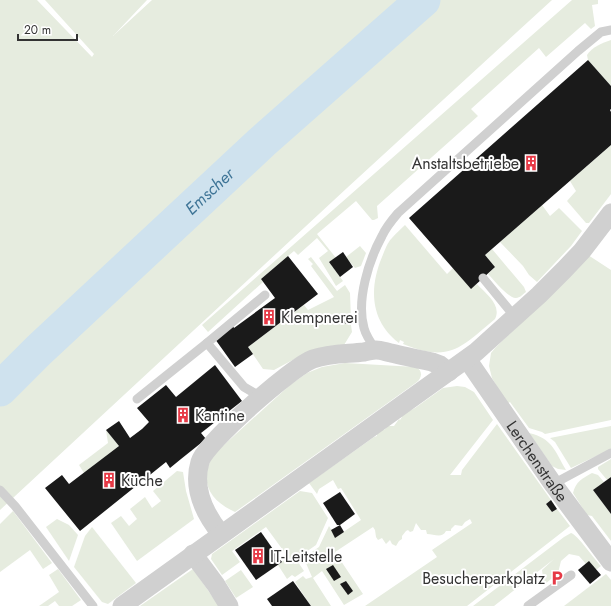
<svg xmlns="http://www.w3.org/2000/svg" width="611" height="606" viewBox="0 0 611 606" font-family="Jost,sans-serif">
<rect width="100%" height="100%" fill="#fff"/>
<g fill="#e6ecdf">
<polygon points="0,0 37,0 92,57 94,54 45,0 147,0 113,36 152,0 552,0 347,188 0,510"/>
<polygon points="572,0 598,0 598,4 592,5 595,26 591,29 585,23 546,57 539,48 471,109 478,116 377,206 378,218 374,220 372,220 356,201 317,234 336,258 329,262 343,281 336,286 319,258 328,251 317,238 298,255 294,251 261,279 263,282 208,332 202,325"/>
<path d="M611 40V86L588 60 587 55C592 47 602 43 611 40Z"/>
<polygon points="611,145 611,194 589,223 586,223 567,201 576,191 570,181"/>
<polygon points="542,205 550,216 559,208 582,231 571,246 537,282 529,275 523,266 500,242"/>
<path d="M405 225 447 274 453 268 471 288 477 284C486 294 502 305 495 319 460 348 450 363 403 344L404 342 400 340 399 343C370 321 369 288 382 257 385 250 387 243 392 238 396 233 401 229 405 225Z"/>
<polygon points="360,246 366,253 361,266 355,268 346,257"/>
<path d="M492 249 524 287 526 292C523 294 520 298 516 298 509 299 493 279 488 274L495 267 485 255Z"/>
<polygon points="588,255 611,270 611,420 545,434 542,432 529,428 510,402 507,404 492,378 489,366 491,353 496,347 546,299"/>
<polygon points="311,257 337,291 345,285 350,293 351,320 342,317 341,322 351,325 352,332 344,345 302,355 274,370 263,369 248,347 304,305 308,310 334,297 311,266 313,264 308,259"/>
<path d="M345 363 416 367C423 371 422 377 417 382L235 512C209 500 198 481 214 454L290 385 307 373 322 367Z"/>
<path d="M457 386 465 387 474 392 493 420 450 475H461L462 470 497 424 551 500 546 504 552 512 557 509 570 526 467 606H365L437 557 432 550 472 523 470 519 465 522 462 526 455 525 451 529V531H446C442 539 434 534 427 534L426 530H421L416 523 413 531 410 532 408 530 406 531 402 536V539L399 541 396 546 392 544 390 540 386 544 382 538 378 540 376 537 375 530 373 527 335 552 363 594 344 605 322 571 313 578 331 606H311L295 582 303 576 306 579 312 577 305 561 306 556 319 547 329 526 336 537 361 520 341 488 338 489 333 480 319 489 317 494 309 483 374 437 377 436V434L381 430H384L388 426H394L399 419 400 420 402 417 401 415 415 408 443 388Z"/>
<polygon points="611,426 611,449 571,468 555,442 550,438"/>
<polygon points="106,430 119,446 84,473 79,465 108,443"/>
<path d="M529 433C552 438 555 451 566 470L558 469 552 466Z"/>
<polygon points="611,459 611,477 607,480 598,469 598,467"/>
<polygon points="177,471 183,472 186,491 194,519 137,561 111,523 121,516 129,526 137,519 130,509 145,497 152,508 161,501 153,491"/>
<path d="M592 473 598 475 604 482 593 490 611 514V541L592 516 587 515 573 493C576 481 582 479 592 473Z"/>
<polygon points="300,491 312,493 328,518 316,545 296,559 304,571 295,577 292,575 287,579 278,565 288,557 266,527 232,551 240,562 222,575 211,559 212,554"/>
<polygon points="13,511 52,563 43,569 30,550 0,572 0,524"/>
<polygon points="57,519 69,525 78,535 69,561 46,527"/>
<polygon points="92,527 136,583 108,604 102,602 74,567 85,536"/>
<path d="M571 533C577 534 595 560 601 566L593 572 579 556 569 554 561 561 558 573 544 585 542 570 554 559 494 606H473L564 537Z"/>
<polygon points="58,569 81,600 72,606 59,606 55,601 48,606 39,606 59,592 49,575"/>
<polygon points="193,569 219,606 140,606"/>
<polygon points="241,570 253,587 236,598 225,581"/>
<polygon points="606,574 611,580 611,606 564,606"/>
</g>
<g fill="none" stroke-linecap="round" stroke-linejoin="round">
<path stroke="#cfe2ee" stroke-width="35" id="s1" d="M0 389 39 350 262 142 423 0"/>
</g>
<g fill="#1a1a1a">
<polygon points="588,60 611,86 611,109 610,110 611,112 611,145 485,255 495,267 471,289 409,218"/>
<polygon points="343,252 353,267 340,277 329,262"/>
<polygon points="288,256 318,294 248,347 253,354 235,367 215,339 233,326 234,328 275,298 261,279"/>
<polygon points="342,317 351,320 350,325 341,322"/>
<polygon points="215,365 242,401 201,433 206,439 181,459 170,468 166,462 80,531 45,488 62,475 69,484 119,446 106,430 119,421 130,438 142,429 149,422 137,408 166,385 176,397"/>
<polygon points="611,477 611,514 593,490"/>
<polygon points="340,492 355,514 340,525 337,525 323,503"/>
<polygon points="551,500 557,509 552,512 546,504"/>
<polygon points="340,525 344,532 335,538 331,530"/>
<polygon points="261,532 282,562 256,580 235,550"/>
<polygon points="589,561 601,575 590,584 578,570"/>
<polygon points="333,565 341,577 334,581 326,569"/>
<polygon points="293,581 311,606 272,606 267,599"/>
<polygon points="346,581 353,591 348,595 340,584"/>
</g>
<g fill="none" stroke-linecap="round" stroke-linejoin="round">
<g stroke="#d0d0d0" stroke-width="9">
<polyline points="483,278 515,317"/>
<path d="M376 350C371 343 366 336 364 328 356 300 369 260 382 236 386 227 392 220 398 213L578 51 601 32 611 30"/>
<polyline points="264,394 256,394 244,387 207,343 265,295"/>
<polyline points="137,399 207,343"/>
<polyline points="553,484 611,453"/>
<polyline points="0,490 15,506 93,606"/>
<polyline points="528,606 571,575"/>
</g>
<g stroke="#d0d0d0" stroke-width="19">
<path id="s2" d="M467 359 553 484 611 562"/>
<path d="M221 534C204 513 192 489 200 462 205 443 293 366 313 359 330 353 347 354 364 352 368 351 372 350 376 350 381 350 386 352 391 353 404 356 418 359 432 362L440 365 449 372"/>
<polyline points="193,554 216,585 229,606"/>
<polyline points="122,606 476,352 539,295 564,270 582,251 611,213"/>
</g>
</g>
<defs>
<g id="building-bare" transform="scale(1.2)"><path d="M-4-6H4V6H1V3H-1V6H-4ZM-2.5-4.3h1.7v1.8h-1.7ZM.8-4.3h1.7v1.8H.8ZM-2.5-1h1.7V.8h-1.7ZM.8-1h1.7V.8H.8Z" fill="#e63946" stroke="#fff" stroke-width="2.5" paint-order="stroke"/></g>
<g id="parking-bare" transform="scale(1.2)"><path d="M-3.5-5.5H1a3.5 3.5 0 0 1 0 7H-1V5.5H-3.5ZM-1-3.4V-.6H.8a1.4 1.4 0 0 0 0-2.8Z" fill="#e63946" stroke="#fff" stroke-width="2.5" paint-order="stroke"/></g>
</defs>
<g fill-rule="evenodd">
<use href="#building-bare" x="531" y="163"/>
<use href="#building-bare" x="269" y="317"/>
<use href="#building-bare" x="183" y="415"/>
<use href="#building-bare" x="109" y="480"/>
<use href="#building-bare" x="258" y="556"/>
<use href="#parking-bare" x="557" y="578"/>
</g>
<g text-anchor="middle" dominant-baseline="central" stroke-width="4" stroke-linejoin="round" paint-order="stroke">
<g font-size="16" fill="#333" stroke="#fff" text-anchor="start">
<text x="519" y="163" text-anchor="end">Anstaltsbetriebe</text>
<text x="281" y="317">Klempnerei</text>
<text x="195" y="415">Kantine</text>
<text x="121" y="480">Küche</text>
<text x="270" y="556">IT-Leitstelle</text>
<text x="545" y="578" text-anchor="end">Besucherparkplatz</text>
</g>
<g font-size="16" fill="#333" stroke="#fff">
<text stroke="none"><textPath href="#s2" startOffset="124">Lerchenstraße</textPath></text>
</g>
<g font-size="17" font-style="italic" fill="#3f7597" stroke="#fff">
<text stroke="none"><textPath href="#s1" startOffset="288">Emscher</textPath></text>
</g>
</g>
<path d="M18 34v6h59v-6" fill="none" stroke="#333333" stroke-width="2"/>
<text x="24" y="34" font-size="12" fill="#333333" stroke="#ffffff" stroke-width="3" paint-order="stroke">20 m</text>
</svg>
